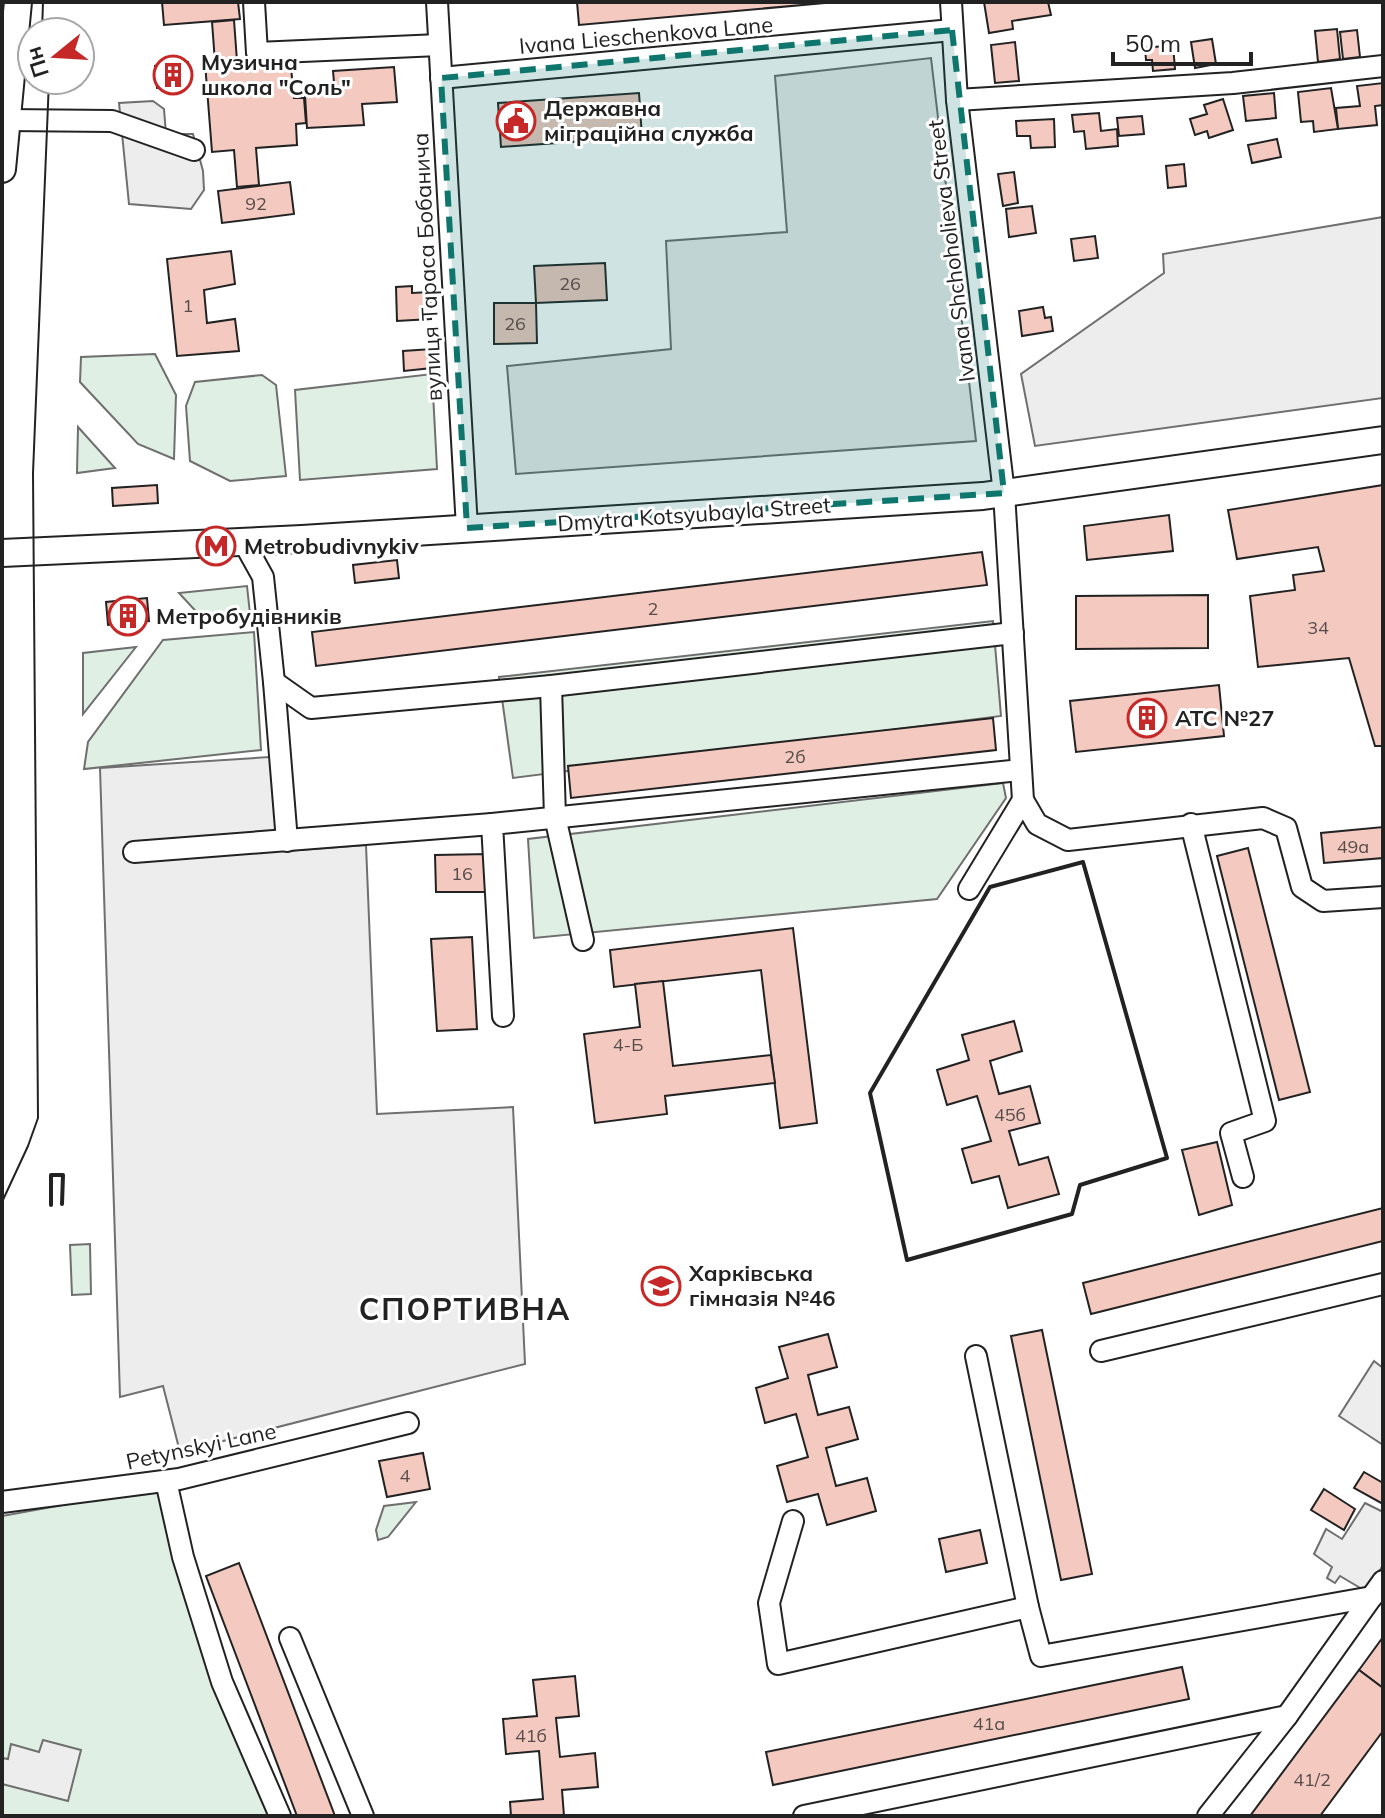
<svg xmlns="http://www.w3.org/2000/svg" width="1385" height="1818" viewBox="0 0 1385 1818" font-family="Mulish,sans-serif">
<rect width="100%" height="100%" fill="#fff"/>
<g fill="#e0efe3" stroke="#6f6f6f" stroke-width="2">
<polygon points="155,354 176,395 174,459 138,444 80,382 81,357"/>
<polygon points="432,374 437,469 300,480 295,390"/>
<polygon points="262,375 276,385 286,476 230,481 190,461 186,406 195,382"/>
<polygon points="78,427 115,468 77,473"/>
<polygon points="247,586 250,614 203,619 179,593"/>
<polygon points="993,621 1001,716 513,778 499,677"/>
<polygon points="254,632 261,750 84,769 88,742 163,640"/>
<polygon points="136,647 83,714 83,653"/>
<polygon points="1003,783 1006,798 937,899 534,938 528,839"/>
<polygon points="90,1244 91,1294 72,1295 70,1245"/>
<polygon points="162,1487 273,1816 2,1816 2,1516"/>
<polygon points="416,1502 388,1537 378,1540 376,1530 384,1506"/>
</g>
<g fill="#ededed" stroke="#6f6f6f" stroke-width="2">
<polygon points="931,58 976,441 516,474 507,366 671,349 666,241 787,232 775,76"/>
<polygon points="153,101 164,109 166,134 193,134 203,171 204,190 191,209 129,204 119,103"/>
<polygon points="1383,217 1383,398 1035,446 1021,374 1164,273 1163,254"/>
<polygon points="285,756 287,851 366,845 377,1114 513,1107 525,1364 180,1452 163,1386 120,1397 100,768"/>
<polygon points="1374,1361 1383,1368 1383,1445 1339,1416"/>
<polygon points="1365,1503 1381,1511 1383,1509 1383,1565 1367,1592 1340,1576 1335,1583 1327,1578 1332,1567 1314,1554 1326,1529 1342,1539"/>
<polygon points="43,1740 81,1750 68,1801 2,1784 2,1758 8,1759 11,1744 39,1752"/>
</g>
<g fill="#f3c9c0" stroke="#222" stroke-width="2">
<polygon points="162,2 238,2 240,19 164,25"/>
<polygon points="577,2 836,2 579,25"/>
<polygon points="984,2 1048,2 1051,15 1012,21 1013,29 989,33"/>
<polygon points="234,20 237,61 290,57 294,98 304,98 306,123 296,124 297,145 256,148 259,185 237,187 234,150 212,152 205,63 215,62 212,22"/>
<polygon points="1337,29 1340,59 1318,62 1315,31"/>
<polygon points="1357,30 1360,57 1343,59 1340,32"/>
<polygon points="1212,39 1216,64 1195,68 1191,42"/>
<polygon points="1015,42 1019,81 995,83 991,45"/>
<polygon points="1173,45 1175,69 1153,71 1152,60 1146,60 1145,48"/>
<polygon points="188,62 190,84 157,88 155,66"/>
<polygon points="394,67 397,102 362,104 364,125 307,128 305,95 335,93 333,71"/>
<polygon points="1383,83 1383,105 1375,106 1377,125 1338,129 1336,108 1360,106 1357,86"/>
<polygon points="1331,88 1338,129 1314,132 1313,121 1301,122 1298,92"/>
<polygon points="639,93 642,137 501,147 498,103"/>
<polygon points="1274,93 1276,118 1246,121 1243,96"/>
<polygon points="1223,99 1233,130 1209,138 1207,131 1195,135 1190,119 1207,114 1204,105"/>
<polygon points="1099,113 1101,131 1117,129 1118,146 1086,149 1084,131 1074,132 1072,115"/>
<polygon points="1142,116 1144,134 1119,136 1117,118"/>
<polygon points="1054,119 1055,147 1031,148 1030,136 1017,136 1016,121"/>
<polygon points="1277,139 1281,157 1252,163 1248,145"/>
<polygon points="1184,164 1186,186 1168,188 1166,166"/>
<polygon points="1014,172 1018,203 1003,206 998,174"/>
<polygon points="290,182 294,214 222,223 218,191"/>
<polygon points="1032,206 1036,233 1009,237 1006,209"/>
<polygon points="1095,236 1098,258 1074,261 1071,239"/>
<polygon points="231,251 235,284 204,290 207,323 235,319 239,351 177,356 167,259"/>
<polygon points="605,263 607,300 536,303 534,266"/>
<polygon points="412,286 412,293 430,292 431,319 397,321 396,287"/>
<polygon points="494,303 536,303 537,343 494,344"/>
<polygon points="1043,307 1045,318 1051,317 1053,331 1022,336 1019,311"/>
<polygon points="432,349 432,368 404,371 403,351"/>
<polygon points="157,485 158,503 113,506 112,488"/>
<polygon points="1383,485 1383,746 1375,746 1349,658 1258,667 1250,596 1295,590 1293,575 1324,571 1318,547 1237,559 1228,510"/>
<polygon points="1169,515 1173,551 1087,560 1084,526"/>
<polygon points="982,552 987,585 316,666 312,632"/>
<polygon points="397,560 399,578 355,583 353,565"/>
<polygon points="1208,595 1208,648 1076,649 1076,596"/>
<polygon points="147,598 149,621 108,625 106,602"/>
<polygon points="1219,685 1224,736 1076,752 1070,701"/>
<polygon points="993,718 996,750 571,798 568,766"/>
<polygon points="1383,827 1383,858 1324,863 1321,833"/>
<polygon points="1248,848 1310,1092 1279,1100 1217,856"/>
<polygon points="489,854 489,892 436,892 435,855"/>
<polygon points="793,928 817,1123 780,1128 761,970 614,987 610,950"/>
<polygon points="472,937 477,1029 437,1031 431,939"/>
<polygon points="663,981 673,1066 771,1055 775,1083 665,1096 667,1114 595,1123 584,1034 640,1027 635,984"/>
<polygon points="1014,1021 1022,1051 990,1061 999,1094 1030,1086 1040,1123 1009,1131 1019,1165 1048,1157 1059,1194 1008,1208 999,1176 972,1183 962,1149 991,1141 977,1096 947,1105 937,1070 969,1060 962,1035"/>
<polygon points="1217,1142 1232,1205 1199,1215 1182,1150"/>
<polygon points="1383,1208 1383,1241 1091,1314 1083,1283"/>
<polygon points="1042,1330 1092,1574 1061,1580 1011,1336"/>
<polygon points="828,1334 837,1367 808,1375 818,1415 849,1407 858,1439 826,1448 836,1486 867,1478 876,1511 827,1525 818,1494 787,1502 777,1466 808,1457 796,1414 765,1423 756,1388 788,1378 779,1347"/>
<polygon points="423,1453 430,1489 387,1497 379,1461"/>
<polygon points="1364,1472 1383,1483 1383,1504 1354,1488"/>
<polygon points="1324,1489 1355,1509 1344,1530 1311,1510"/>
<polygon points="980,1530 987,1563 946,1572 939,1539"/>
<polygon points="239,1563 335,1816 297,1816 242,1671 206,1576"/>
<polygon points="1383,1637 1383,1688 1359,1670"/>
<polygon points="1182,1667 1189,1699 773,1785 766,1752"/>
<polygon points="1359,1670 1383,1688 1383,1731 1320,1816 1250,1816"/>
<polygon points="575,1676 579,1716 556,1718 560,1757 595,1753 598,1787 562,1790 564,1816 511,1816 510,1802 543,1799 539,1751 506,1754 503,1719 537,1716 533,1680"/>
</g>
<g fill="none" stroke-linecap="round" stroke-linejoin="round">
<g stroke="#222" stroke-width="24">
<g id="minor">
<polyline points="254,2 257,53 439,45"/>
<polyline points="437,2 467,528"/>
<polyline points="951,2 957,100 1004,493 1023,800 1037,824 1068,840 1263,818 1286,828 1302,887 1323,901 1383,897"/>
<polyline points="441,78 952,30"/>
<polyline points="957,100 1233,83 1383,66"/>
<polyline points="6,120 112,121 194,150"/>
<polyline points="243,541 263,577 274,682 287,841"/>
<polyline points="274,682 311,708 551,686 1013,633"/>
<polyline points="551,686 555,817 583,940"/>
<polyline points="1191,824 1265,1121 1231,1133 1243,1177"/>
<polyline points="134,852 492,824"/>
<polyline points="969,889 1023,800"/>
<polyline points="503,1016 492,824 1021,770"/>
<polyline points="1101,1351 1383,1284"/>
<polyline points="976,1356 1028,1607"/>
<polyline points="166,1481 183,1557 222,1682 280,1816"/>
<polyline points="2,1502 179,1479 408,1423"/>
<polyline points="793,1521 769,1603 778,1664 1028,1607 1041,1656 1372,1597"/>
<polyline points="290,1638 363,1816"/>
<polyline points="804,1816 1287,1716"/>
<polyline points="1208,1816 1287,1716 1383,1581"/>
</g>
</g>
<g stroke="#222" stroke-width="30">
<g id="major">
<polyline points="2,169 18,2"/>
<polyline points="2,553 302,539 983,496 1383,440"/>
</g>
</g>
<use href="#minor" stroke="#fff" stroke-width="20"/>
<use href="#major" stroke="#fff" stroke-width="26"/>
<g stroke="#222" stroke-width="2">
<polyline points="42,32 43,2"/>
<polyline points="2,1202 28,1146 38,1118 33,473 49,80"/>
</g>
<g stroke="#222" stroke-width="4">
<polygon points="1083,862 1167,1158 1080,1185 1072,1214 907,1260 870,1093 990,887"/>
<polyline points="51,1205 51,1175 63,1175 62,1204"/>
</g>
</g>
<path fill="#0f766e" fill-opacity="0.2" stroke="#0f766e" stroke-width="6" stroke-dasharray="16 10" stroke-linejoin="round" d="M952 30 1004 493 467 528 441 78Z"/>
<defs>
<g id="building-ring" transform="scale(2)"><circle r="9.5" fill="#fff" stroke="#c62828" stroke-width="1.5"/><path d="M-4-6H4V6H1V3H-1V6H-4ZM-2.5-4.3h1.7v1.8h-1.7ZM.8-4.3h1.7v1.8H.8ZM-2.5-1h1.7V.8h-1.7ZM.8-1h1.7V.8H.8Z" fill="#c62828"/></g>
<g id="civic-ring" transform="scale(2)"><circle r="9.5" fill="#fff" stroke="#c62828" stroke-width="1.5"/><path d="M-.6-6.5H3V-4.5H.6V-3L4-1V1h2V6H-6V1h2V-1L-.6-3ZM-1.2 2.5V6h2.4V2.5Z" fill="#c62828"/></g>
<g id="metro-ring" transform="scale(2)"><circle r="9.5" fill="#fff" stroke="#c62828" stroke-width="1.5"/><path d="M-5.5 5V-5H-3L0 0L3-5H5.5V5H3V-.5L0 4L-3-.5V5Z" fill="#c62828"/></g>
<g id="school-ring" transform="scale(2)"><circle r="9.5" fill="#fff" stroke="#c62828" stroke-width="1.5"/><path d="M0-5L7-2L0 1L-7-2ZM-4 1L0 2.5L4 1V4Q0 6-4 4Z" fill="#c62828"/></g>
</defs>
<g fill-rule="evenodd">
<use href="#building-ring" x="173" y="75"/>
<use href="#civic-ring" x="516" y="121"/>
<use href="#metro-ring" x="216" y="546"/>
<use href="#building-ring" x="128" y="616"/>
<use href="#building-ring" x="1147" y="718"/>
<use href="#school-ring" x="661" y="1286"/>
</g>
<g text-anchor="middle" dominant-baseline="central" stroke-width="6" stroke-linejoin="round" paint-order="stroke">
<g font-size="18" fill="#564c4a">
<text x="256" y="203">92</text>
<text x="570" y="283">26</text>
<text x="188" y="305">1</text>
<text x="515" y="323">26</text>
<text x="653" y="608">2</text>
<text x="1318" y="627">34</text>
<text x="795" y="756">2б</text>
<text x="1353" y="846">49а</text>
<text x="462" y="873">16</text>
<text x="628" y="1044">4-Б</text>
<text x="1010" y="1114">45б</text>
<text x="405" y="1475">4</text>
<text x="989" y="1723">41а</text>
<text x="531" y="1735">41б</text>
<text x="1312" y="1779">41/2</text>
</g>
<g font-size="22" fill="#222" stroke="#fff">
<text transform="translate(646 35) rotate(-5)">Ivana Lieschenkova Lane</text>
<text transform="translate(951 251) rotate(-97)">Ivana Shchoholieva Street</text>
<text transform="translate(427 267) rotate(-93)">вулиця Тараса Бобанича</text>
<text transform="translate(694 514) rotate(-4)">Dmytra Kotsyubayla Street</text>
<text transform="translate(201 1446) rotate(-12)">Petynskyi Lane</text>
</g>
<g font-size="22" font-weight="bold" fill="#222" stroke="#fff" text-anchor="start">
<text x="201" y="62">Музична<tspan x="201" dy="25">школа "Соль"</tspan></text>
<text x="544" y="108">Державна<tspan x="544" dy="25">міграційна служба</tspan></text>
<text x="244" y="546">Metrobudіvnykіv</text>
<text x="156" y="616">Метробудівників</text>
<text x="1175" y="718">АТС №27</text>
<text x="689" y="1273">Харківська<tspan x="689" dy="25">гімназія №46</tspan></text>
</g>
<g font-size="30" font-weight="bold" letter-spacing="2" fill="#222" stroke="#fff">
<text x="465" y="1309">СПОРТИВНА</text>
</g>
</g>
<rect width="1385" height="1818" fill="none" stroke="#222222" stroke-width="8"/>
<g transform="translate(56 56) rotate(252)"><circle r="38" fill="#ffffff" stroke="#a7a7a7" stroke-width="2"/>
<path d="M0-6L14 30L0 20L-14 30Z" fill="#c62828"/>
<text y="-12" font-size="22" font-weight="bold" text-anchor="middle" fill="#222222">Пн</text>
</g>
<path d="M1113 52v12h138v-12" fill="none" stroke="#222222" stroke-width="4"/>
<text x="1125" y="52" font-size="24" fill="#222222" stroke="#ffffff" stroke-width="6" paint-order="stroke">50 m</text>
</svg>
